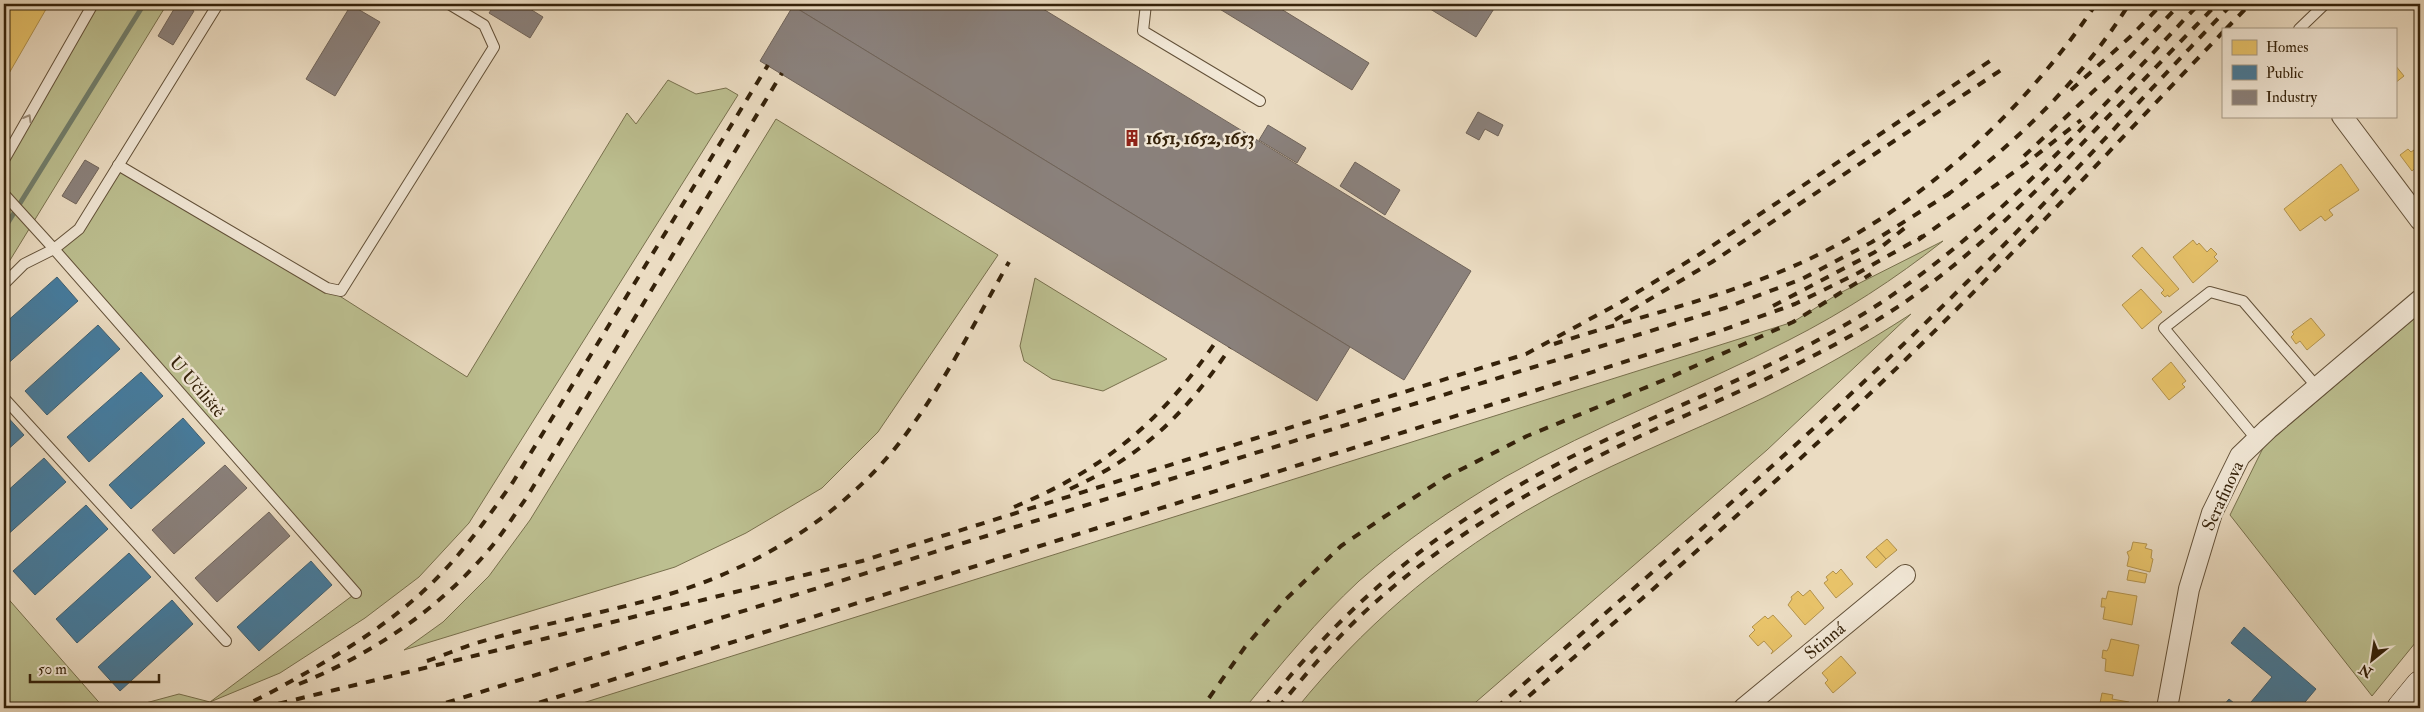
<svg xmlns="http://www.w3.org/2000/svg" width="2424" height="712" viewBox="0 0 2424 712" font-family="'IM FELL Double Pica',serif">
<rect width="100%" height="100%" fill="#ebdcc2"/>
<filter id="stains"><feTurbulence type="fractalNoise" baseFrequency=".004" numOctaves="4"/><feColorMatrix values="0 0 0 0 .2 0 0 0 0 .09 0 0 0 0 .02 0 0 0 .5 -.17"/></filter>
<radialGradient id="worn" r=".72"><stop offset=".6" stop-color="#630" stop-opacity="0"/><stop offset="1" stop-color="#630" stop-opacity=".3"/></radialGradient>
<g fill="#bcbf90" stroke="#78704d">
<polygon points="96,4 167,4 4,270 4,153"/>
<polygon points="668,80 696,94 726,88 738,95 469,523 419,577 365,618 280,673 210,702 204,708 127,708 179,694 210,702 356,593 54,249 79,229 118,165 327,288 467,377 627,113 636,124"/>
<polygon points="776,119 998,255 878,432 822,488 746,533 675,567 404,650 443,622 489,576 530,520"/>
<path d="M1943 241C1895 279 1844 312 1789 340 1696 388 1596 425 1505 477 1454 507 1403 542 1359 581 1317 620 1281 664 1245 708H567L1793 322 1838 294Z"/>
<polygon points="1035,278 1167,359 1103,391 1052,379 1024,361 1020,346"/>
<path d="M1911 314 1767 450 1469 708H1297C1362 628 1435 565 1524 512 1600 467 1683 436 1763 398 1814 373 1863 345 1911 314Z"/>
<polygon points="2420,314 2420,637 2372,696 2230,515 2264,446"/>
<polygon points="4,594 104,708 4,708"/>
</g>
<g fill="#e9c46a" stroke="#b3934d">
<polygon points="4,4 49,4 4,82"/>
<polygon points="2395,65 2404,76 2395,83"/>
<polygon points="2420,146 2420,164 2412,171 2400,155 2408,149 2411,152"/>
<polygon points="2341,164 2359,190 2329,210 2333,215 2325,221 2321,216 2300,231 2284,209"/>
<polygon points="2193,240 2197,245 2199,243 2207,252 2211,248 2217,254 2214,257 2218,261 2193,283 2173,257"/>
<polygon points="2142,247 2179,289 2169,297 2168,295 2165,297 2161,293 2164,290 2132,256"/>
<polygon points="2141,289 2162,312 2142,329 2122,305"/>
<polygon points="2311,318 2325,335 2307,350 2300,341 2296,344 2291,337 2294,334 2292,332"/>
<polygon points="2171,362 2186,381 2182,384 2185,387 2169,400 2152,379"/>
<polygon points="1887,539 1897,550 1886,559 1876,548"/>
<polygon points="2133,542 2147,544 2145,548 2152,550 2151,558 2153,559 2150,572 2127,566 2129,557 2127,552 2131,550"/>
<polygon points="1876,548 1886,559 1876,568 1866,557"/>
<polygon points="1841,569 1853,584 1836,598 1824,583 1828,580 1826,577 1833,571 1836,574"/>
<polygon points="2129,570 2147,574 2145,583 2127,580"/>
<polygon points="1810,590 1824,608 1805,625 1788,605 1792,599 1791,597 1798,591 1803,596"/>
<polygon points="2108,591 2137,596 2132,625 2103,619 2105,607 2101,607 2102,598 2106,599"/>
<polygon points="1773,615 1792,636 1771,654 1773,651 1764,641 1758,646 1749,636 1755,630 1752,627 1765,616 1768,619"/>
<polygon points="2111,639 2139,645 2133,676 2105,671 2106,659 2102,658 2103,650 2107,651 2109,647"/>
<polygon points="1841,656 1856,673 1833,693 1825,683 1828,680 1822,673"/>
<polygon points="2102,693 2113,695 2112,699 2129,702 2127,708 2099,708"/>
<polygon points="1659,703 1663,708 1670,703 1674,708 1653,708"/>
</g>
<g fill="#457b9d" stroke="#406071">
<polygon points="57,277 78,301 4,367 4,324"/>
<polygon points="98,325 120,349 47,415 25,391"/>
<polygon points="141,372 163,396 89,462 67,437"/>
<polygon points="4,413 24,435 4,453"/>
<polygon points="183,418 205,443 131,509 109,485"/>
<polygon points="44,458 66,482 4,538 4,494"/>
<polygon points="86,505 108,529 35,595 13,571"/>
<polygon points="129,553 151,577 77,643 56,619"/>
<polygon points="311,561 332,585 259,651 237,627"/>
<polygon points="172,600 193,624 120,691 98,667"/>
<polygon points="2244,627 2316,689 2300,708 2246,708 2272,677 2231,643"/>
<polygon points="2229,699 2240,708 2226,708 2223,706"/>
</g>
<g fill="#8a817c" stroke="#70645a">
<polygon points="177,4 182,4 194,11 173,45 158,36"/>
<polygon points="495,4 522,4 543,17 530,38 489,13"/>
<polygon points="685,4 698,4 694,9"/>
<polygon points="795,4 1035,4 1471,271 1404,380 793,6"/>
<polygon points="1220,4 1273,4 1369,63 1352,90 1218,8"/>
<polygon points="1422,4 1497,4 1476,37"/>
<polygon points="1754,4 1766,4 1763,8"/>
<polygon points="351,5 380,22 335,96 306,79"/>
<polygon points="793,6 1350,347 1317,401 760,61"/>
<polygon points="1478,112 1503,125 1498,136 1485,129 1479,140 1466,133"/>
<polygon points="1268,125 1306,148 1297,163 1259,140"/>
<polygon points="85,160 99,168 76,204 62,196"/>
<polygon points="1355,162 1400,190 1385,215 1340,186"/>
<polygon points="225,465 247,488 174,554 152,530"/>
<polygon points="269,512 290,536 217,602 195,578"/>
</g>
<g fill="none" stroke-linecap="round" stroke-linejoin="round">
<polyline stroke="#717e6c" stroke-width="5" points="4,229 144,4"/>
<g stroke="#625038" stroke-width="12">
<g id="lane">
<polyline points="1146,4 1143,31 1260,101"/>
<polyline points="2299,29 2325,4"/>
<polyline points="4,160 93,4"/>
<polyline points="118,165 327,288 341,291 494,47 484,25 449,4"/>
<polyline points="4,194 54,249 79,229 218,4"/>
<polyline points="4,284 24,264 54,249 356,593"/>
<polyline points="4,398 226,641"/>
<polyline points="2257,440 2164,328 2210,292 2243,301 2317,387"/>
</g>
</g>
<g stroke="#625038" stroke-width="22">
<g id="street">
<polyline points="2342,116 2420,220"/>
<polyline points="1744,708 1905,575"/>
<polyline points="2167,708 2189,589 2212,513 2240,456 2268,429 2420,300"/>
</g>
</g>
<g stroke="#35220a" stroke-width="29">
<polyline id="secondary" points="2401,708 2420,685"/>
</g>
<use href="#lane" stroke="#f2e8d7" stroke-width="10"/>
<use href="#street" stroke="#f2e8d7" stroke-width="20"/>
<use href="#secondary" stroke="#f2e8d7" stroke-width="28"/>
<g stroke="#35220a" stroke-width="4" stroke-dasharray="9 9" stroke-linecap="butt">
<polyline points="2226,29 2250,4"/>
<polyline points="2071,90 2130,37 2162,4"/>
<polyline points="2024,156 2128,59 2180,4"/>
<path d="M1946 196C2016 142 2082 80 2129 4"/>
<polyline points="1918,240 2024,165 2081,120"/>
<polyline points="1773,306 1875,252 1906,227"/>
<polyline points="1615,320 1712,262 2001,70"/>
<path d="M1554 344C1636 317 1727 297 1805 261 1921 207 2025 110 2096 4"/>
<path d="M1070 489C1144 455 1185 414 1230 348"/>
<path d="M1014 507C1104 470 1163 420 1217 340"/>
<path d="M427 661C442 656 458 649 473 644 535 625 601 614 663 596 759 568 850 512 909 430 947 378 977 318 1009 262"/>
<path d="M299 684C370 655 437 611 487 552 502 535 514 515 527 497L782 73"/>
<polyline points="1209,698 1245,647 1285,600 1341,546 1384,517 1446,477 1527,436 1664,380 1793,322 1871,274"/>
<path d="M237 708C261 699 282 686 304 674 350 648 394 620 432 583 463 553 488 517 513 482L768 65"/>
<polyline points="261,708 862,561 1526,354 1623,301 1700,254 1993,59"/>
<polyline points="429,708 1725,308 1802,279 1872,242 1950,193"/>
<polyline points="522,708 1481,408 1717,332 1795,304 1858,273 1923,236"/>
<path d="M1264 708C1350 598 1450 518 1575 455 1676 404 1784 366 1879 304 2002 223 2098 110 2199 4"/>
<path d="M1278 708C1309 670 1342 631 1379 599 1445 541 1521 496 1599 456 1693 409 1793 373 1882 317 1964 266 2031 197 2097 128 2137 87 2177 45 2217 4"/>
<path d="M1496 708C1656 569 1817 432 1967 282 2058 192 2143 96 2232 4"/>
<path d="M1515 708C1638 602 1762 497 1879 385 1998 272 2109 151 2223 32"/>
</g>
</g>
<defs><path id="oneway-chevron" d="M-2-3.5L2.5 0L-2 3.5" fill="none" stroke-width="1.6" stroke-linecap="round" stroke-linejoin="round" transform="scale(1.25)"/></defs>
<use stroke="#9d8f7b" href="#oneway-chevron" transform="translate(28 118) rotate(-60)"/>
<defs>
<g id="building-bare" transform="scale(1.35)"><path d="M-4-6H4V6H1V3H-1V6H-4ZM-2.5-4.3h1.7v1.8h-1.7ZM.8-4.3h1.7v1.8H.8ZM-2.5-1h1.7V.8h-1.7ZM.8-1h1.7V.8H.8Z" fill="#8f2418" stroke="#f2e8d7" stroke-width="2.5" paint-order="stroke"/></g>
</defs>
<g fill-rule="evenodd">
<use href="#building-bare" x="1132" y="138"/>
</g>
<g text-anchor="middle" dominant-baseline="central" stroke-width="5" stroke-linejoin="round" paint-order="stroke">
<g font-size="18" font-weight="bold" fill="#35220a" stroke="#f2e8d7" text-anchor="start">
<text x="1146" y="138">1651, 1652, 1653</text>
</g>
<g font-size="18" fill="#35220a" stroke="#f2e8d7">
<text transform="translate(197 387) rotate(49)">U Učiliště</text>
<text transform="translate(2223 496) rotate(-65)">Serafinova</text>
<text transform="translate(1825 641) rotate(-40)">Stinná</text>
</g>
</g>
<rect width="2424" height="712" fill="none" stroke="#ebdcc2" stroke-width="20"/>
<rect x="5" y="5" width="2414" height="702" fill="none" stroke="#35220a" stroke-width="2.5"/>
<rect x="10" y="10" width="2404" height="692" fill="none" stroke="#35220a"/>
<rect x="2222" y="28" width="175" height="90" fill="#f2e8d7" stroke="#a69985"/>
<rect x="2232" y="40" width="25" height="15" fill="#e9c46a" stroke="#a69985"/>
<text x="2266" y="52" font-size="15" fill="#35220a">Homes</text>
<rect x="2232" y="65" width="25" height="15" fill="#457b9d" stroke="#a69985"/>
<text x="2266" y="78" font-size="15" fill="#35220a">Public</text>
<rect x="2232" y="90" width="25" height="15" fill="#8a817c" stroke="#a69985"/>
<text x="2266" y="102" font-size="15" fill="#35220a">Industry</text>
<g transform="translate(2372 660) rotate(210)" stroke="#f2e8d7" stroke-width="4" paint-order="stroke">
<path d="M0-4L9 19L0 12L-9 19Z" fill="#35220a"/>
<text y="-8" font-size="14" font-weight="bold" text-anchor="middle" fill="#35220a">N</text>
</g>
<path d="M30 674v8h129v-8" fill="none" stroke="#35220a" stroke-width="2.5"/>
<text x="38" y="674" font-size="15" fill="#35220a" stroke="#f2e8d7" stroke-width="4" paint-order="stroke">50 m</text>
<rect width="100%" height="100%" filter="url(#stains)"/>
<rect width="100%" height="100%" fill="url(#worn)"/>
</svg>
